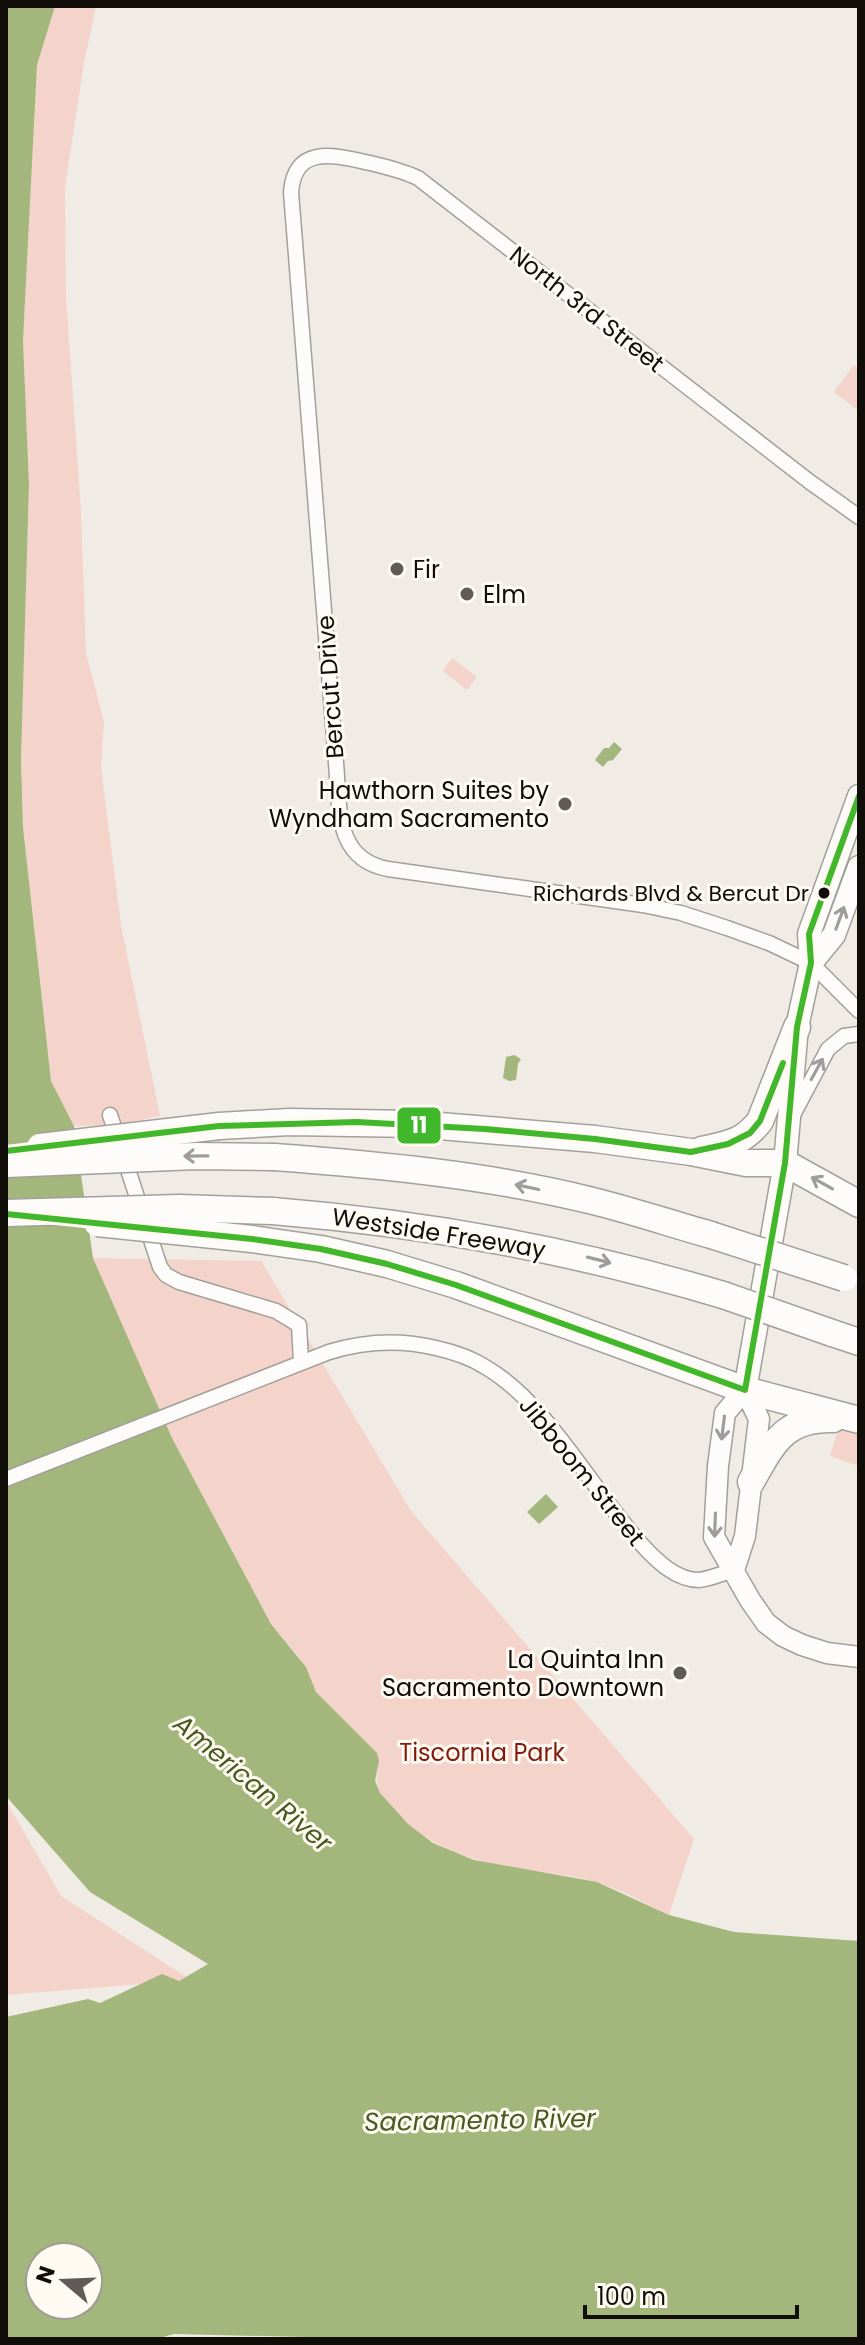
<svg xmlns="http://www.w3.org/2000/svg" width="865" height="2345" viewBox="0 0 865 2345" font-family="Poppins,sans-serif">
<rect width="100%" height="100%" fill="#f0ebe4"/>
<g fill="#f4d3ca">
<polygon points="55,6 96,6 84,62 65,187 66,297 81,511 86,653 104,722 101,768 121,925 160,1116 114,1125 74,1126 51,1081 23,826 21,760 29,484 23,341 37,65"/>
<polygon points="854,365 859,368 859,411 834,392"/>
<polygon points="452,658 477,677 467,690 443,671"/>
<path d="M93 1258 261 1261 411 1511 694 1839 669 1915C646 1904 621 1889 596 1882 573 1875 548 1873 524 1870 469 1861 414 1843 381 1794 372 1781 381 1768 377 1753L316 1692 299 1657 271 1624 172 1438Z"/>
<polygon points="838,1429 859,1435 859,1466 830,1456"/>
<polygon points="6,1801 61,1896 191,1980 6,1995"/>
</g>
<g fill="#a3b67b" fill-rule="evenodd">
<path d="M6 6H55L37 65 23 341 29 484 21 760 23 827 51 1081 74 1126 93 1258 172 1438 271 1624 306 1667 316 1692 377 1753 379 1761 375 1781 380 1793 408 1824 433 1843 474 1860 597 1882 669 1915 734 1932 859 1941V2339H392L174 2334 156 2339H6V2017L88 1999 100 2003 162 1974 179 1981 208 1964 90 1892 6 1796ZM40 2257H88V2305H40Z"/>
<polygon points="614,742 622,749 613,760 608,761 603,767 595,760 604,748 609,748"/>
<polygon points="514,1055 521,1059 518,1064 516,1080 509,1081 503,1078 506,1057"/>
<polygon points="546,1494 558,1507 539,1524 527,1512"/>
</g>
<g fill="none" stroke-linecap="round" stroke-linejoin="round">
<g stroke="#a3a09a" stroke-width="17">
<g id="street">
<path d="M859 517 810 482 418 178C403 171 387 167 370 163 337 156 295 143 291 192L336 763C340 807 334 859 388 869L643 905 681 913 727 928 769 943 811 963 859 1011"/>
<polyline points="794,1113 828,1049 844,1036 859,1034"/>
<polyline points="110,1115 160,1267 166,1275 179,1282 276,1311 299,1325 301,1361"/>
<path d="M6 1479 329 1352C365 1341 399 1339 436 1348 454 1352 472 1358 487 1368 549 1405 594 1493 643 1546 657 1561 676 1580 699 1580 710 1579 723 1573 734 1570"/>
</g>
</g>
<g stroke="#a3a09a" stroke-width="23">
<polyline id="secondary" points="734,1570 745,1536 759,1419 745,1390 725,1413 718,1466 714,1537 750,1600 766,1623 783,1636 802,1645 827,1653 859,1657"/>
</g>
<g stroke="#a3a09a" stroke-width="25">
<g id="primary">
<polyline points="811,963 834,935 859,867"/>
<polyline points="745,1390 785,1163 797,1027 811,963 809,934 859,796"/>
</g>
</g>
<g stroke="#a3a09a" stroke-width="29">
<g id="highway">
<polyline points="219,1126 289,1122 416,1124 595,1139 691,1152 746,1163 785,1163 859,1204"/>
<path d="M702 1150C728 1144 743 1143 760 1121L797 1027"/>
<path d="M274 1157C381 1165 489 1175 593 1201 633 1211 672 1224 711 1235"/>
<path d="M273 1211C430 1224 572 1250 723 1295"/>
<polyline points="252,1239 321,1249 387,1264 456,1285 745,1390 859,1420"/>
<polyline points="832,1333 859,1342"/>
<path d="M751 1482C773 1443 784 1418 833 1419"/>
</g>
</g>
<use href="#street" stroke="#fdfcfb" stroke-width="14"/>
<use href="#secondary" stroke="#fdfcfb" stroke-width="20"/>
<use href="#primary" stroke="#fdfcfb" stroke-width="22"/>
<use href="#highway" stroke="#fdfcfb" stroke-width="26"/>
<g stroke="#a3a09a" stroke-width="29" stroke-linecap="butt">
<g id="highway-bridge">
<polyline points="40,1147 219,1126"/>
<polyline points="6,1164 196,1156 274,1157"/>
<polyline points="6,1213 179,1208 273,1211"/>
<polyline points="97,1223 252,1239"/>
<polyline points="711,1235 844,1278"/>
<polyline points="723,1295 832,1333"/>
</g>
</g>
<use href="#highway-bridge" stroke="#fdfcfb" stroke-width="26"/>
<g stroke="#fffaf2" stroke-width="12">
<g id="bus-1">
<polyline points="6,1151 219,1126 357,1122 485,1129 595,1139 691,1152 728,1144 750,1133 760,1121 783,1063"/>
<polyline points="6,1214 252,1239 321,1249 387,1264 456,1285 745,1390 785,1163 797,1027 811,963 809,934 859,796"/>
</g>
</g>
<use href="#bus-1" stroke="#41b72c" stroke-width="6"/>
</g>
<defs><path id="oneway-shaft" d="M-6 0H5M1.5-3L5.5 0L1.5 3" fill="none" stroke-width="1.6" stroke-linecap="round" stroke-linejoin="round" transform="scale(2)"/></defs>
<g stroke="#9f9d9b">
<use href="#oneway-shaft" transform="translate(840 918) rotate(-70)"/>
<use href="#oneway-shaft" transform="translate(817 1069) rotate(-61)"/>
<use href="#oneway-shaft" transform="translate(196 1156) rotate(179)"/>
<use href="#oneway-shaft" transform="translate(822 1183) rotate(-151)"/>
<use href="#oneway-shaft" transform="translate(527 1187) rotate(-168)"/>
<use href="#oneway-shaft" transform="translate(599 1260) rotate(14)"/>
<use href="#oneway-shaft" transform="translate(723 1428) rotate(97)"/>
<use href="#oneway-shaft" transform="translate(715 1525) rotate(92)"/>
</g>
<g fill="#5f5b56" stroke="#fffaf2" stroke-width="3">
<circle cx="397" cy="569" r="8"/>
<circle cx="467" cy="594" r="8"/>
<circle cx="565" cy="804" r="8"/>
<circle cx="680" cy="1673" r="8"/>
</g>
<circle fill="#110e0a" stroke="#fffaf2" stroke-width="3" cx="824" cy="893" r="7"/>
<g text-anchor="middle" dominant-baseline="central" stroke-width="6" stroke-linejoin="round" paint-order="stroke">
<g font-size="22" fill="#110e0a" stroke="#fffaf2" text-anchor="end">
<text x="809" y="893">Richards Blvd &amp; Bercut Dr</text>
</g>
<g font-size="24" fill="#110e0a" stroke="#fffaf2">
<text transform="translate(587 309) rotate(38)">North 3rd Street</text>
<text transform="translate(330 687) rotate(-94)">Bercut Drive</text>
<text transform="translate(439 1233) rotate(9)">Westside Freeway</text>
<text transform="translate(582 1471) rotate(51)">Jibboom Street</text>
</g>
<g font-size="24" fill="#110e0a" stroke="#fffaf2" text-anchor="start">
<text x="413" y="569">Fir</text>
<text x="483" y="594">Elm</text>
<text x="549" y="790" text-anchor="end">Hawthorn Suites by<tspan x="549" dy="28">Wyndham Sacramento</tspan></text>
<text x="664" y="1659" text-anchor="end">La Quinta Inn<tspan x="664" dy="28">Sacramento Downtown</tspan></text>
</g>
<g font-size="24" fill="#841a0d" stroke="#fffaf2">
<text x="482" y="1752">Tiscornia Park</text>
</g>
<g font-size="26" font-style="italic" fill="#475b21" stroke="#fffaf2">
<text transform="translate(253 1783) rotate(40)">American River</text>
<text transform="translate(480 2120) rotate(-1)">Sacramento River</text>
</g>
</g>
<rect stroke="#fffaf2" stroke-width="3" x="396" y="1106" width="46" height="39" rx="8" fill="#41b72c"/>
<g font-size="22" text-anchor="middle" font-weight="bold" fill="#fff">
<text x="419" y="1133">11</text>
</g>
<rect width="865" height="2345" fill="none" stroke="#110e0a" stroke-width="16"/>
<g transform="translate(64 2281) rotate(289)"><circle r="38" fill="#fffaf2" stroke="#a09c95" stroke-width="2"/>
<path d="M0-6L14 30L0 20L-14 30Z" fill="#5f5b56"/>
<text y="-12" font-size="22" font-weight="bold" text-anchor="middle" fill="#110e0a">N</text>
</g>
<path d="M585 2305v12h212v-12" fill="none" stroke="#110e0a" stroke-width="4"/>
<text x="597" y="2305" font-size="24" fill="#110e0a" stroke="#fffaf2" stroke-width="6" paint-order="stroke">100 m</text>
</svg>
